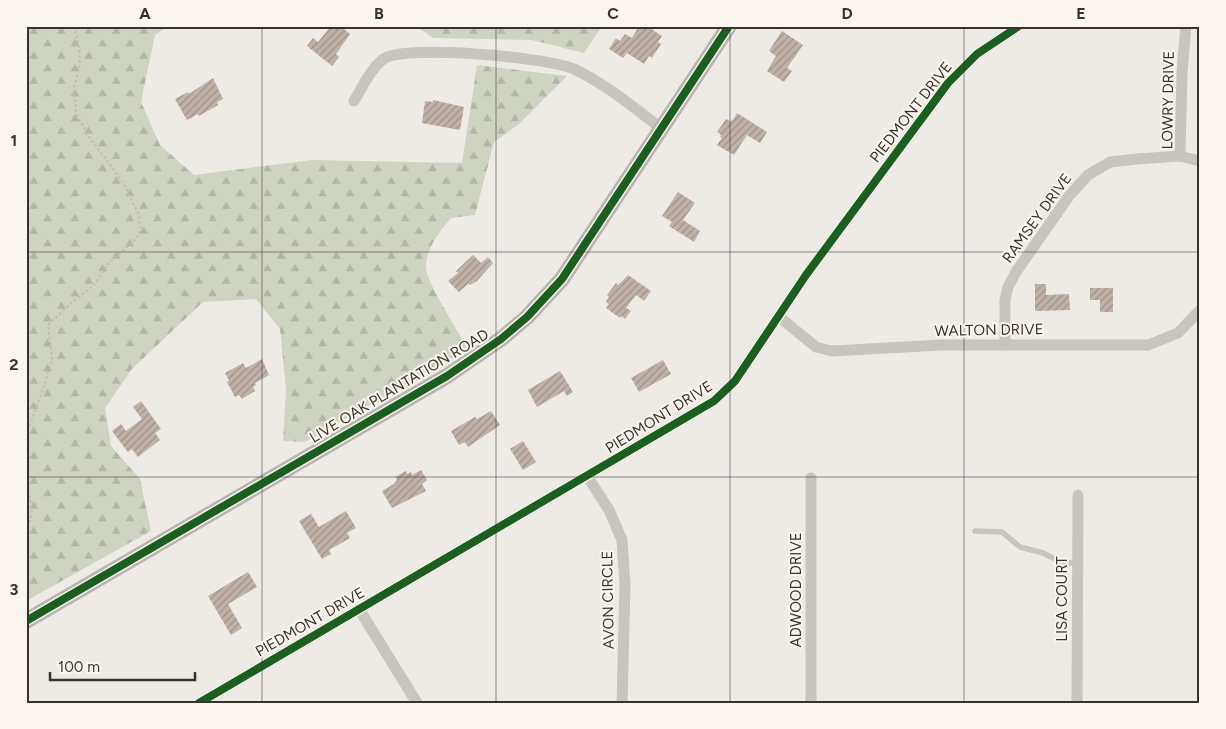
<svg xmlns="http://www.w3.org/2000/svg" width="1226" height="729" viewBox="0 0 1226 729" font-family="Figtree,sans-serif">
<defs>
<pattern id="forest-firs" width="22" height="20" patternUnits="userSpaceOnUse" patternTransform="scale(1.25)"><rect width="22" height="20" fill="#ced4c1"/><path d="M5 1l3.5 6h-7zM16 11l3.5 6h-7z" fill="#b2b6a6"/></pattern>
<pattern id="building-hatch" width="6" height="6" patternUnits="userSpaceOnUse" patternTransform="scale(1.25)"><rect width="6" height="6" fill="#c0b2a9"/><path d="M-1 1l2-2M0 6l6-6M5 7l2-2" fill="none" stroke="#9d918a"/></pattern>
</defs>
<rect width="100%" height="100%" fill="#eeebe6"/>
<g fill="url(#forest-firs)">
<path d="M26 26H168L155 35 141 102 160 145 194 175 312 160 462 163 477 65 567 76 519 124 494 142 475 215 451 218C440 232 427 246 426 265 424 280 460 334 468 349L305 442 283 441 286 389 280 329 256 299 203 302 132 369 105 408 111 446 140 479 151 531 26 601Z"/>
<polygon points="416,26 602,26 584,53 532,40 433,38"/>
</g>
<g fill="url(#building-hatch)">
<polygon points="331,26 340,26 350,34 336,54 339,57 332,66 307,46 313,38 318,42"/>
<polygon points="639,26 647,26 662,36 658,42 661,44 652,58 649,56 644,64 627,53 623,58 609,49 616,38 620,41 625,34 632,38"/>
<polygon points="782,31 803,45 787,68 792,71 784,82 767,71 776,56 769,51"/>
<polygon points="213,78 223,99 217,102 218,105 199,116 198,114 187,120 175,99 188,92 189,94"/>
<polygon points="433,100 464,107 460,130 422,123 425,101 433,102"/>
<polygon points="737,113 767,132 760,143 747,135 734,155 717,145 722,138 720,137 721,135 717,132 726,119 730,121 733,120"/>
<polygon points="678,192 695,203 683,220 700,231 694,242 669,226 672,222 662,216"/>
<polygon points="473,255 481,263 488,257 493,263 477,281 470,285 468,284 459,292 448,281 458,273 456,271"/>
<polygon points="628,275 651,291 644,301 636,295 626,308 631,311 625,319 621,316 620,318 606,308 609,304 606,302 609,297 607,295 616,283 618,285"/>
<polygon points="1035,284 1046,284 1046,295 1069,294 1070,310 1035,311"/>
<polygon points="1090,288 1113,288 1113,312 1100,312 1100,300 1090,300"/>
<polygon points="262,359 269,375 255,383 256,385 253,387 255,391 242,399 239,395 235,397 227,382 229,380 225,373 243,363 246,368"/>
<polygon points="663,360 671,374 639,392 631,378"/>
<polygon points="560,371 573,392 567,396 564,391 537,407 528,390"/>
<polygon points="141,401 161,429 155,433 160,440 138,457 132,449 128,452 112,431 121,424 126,431 142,419 133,407"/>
<polygon points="491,411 500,425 468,447 465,442 459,445 451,431 475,417 477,419"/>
<polygon points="523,441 536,462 523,470 510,449"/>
<polygon points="421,470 427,480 422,484 426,491 392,508 382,491 394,484 397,480 395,477 406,471 407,474 411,472 412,475"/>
<polygon points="346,511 356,528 347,533 350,538 329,550 331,554 322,559 299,521 311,514 319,527"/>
<polygon points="248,572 257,587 228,604 242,628 231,635 208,596"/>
</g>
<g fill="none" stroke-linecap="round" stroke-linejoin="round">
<g stroke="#c1bcb7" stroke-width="2" stroke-dasharray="2.5 2.5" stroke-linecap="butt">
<polyline points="26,435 44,387 52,359 48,325 69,305 95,284 108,264 135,240 141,230 138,213 123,182 87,134 76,112 74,87 80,65 79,47 74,26"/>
<path d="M26 486C31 499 36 515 26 528"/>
</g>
<polyline stroke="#c8c4be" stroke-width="5.5" points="975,531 1002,532 1020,547 1043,553 1059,561 1078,564"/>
<g stroke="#c8c4be" stroke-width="11">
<path d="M354 101C362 88 372 66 385 58 412 45 545 57 574 69 606 84 634 108 662 129"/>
<polyline points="1180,156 1182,72 1186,26"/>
<polyline points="778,316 816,347 832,351 942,345 1148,345 1178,333 1200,310"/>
<polyline points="1005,345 1005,300 1008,287 1016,272 1069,196 1088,175 1110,162 1137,159 1180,156 1200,161"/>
<polyline points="587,476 609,510 622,540 625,584 622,703"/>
<polyline points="359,609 417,703"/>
<polyline points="199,703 714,401 735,381 806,275 948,83 977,54 1019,26"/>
<polyline points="811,703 811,478"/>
<polyline points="1077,703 1078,495"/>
</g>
<polyline stroke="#b8b4af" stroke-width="16" points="26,621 447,376 501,339 527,317 562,279 729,26"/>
<g stroke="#faf6ef" stroke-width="11">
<g id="cycleway">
<polyline points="26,621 447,376 501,339 527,317 562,279 729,26"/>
<polyline points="199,703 714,401 735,381 806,275 948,83 977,54 1019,26"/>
</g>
</g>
<use href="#cycleway" stroke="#1b5e20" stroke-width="8"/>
</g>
<path fill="none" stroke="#39322c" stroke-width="1" stroke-opacity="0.55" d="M262 26V703M496 26V703M730 26V703M964 26V703M26 252H1200M26 477H1200"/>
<g text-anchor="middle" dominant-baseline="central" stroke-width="4" stroke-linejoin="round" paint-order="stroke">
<g font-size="15" fill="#39322c" stroke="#faf6ef">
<text transform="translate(1168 100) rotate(-89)">LOWRY DRIVE</text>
<text transform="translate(911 112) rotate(-52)">PIEDMONT DRIVE</text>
<text transform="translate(1037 218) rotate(-54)">RAMSEY DRIVE</text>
<text transform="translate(989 330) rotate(-1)">WALTON DRIVE</text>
<text transform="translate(399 386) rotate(-31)">LIVE OAK PLANTATION ROAD</text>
<text transform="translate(659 417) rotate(-32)">PIEDMONT DRIVE</text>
<text transform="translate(796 590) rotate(-90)">ADWOOD DRIVE</text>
<text transform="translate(1062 599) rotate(-90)">LISA COURT</text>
<text transform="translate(608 600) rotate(-91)">AVON CIRCLE</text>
<text transform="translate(310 622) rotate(-30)">PIEDMONT DRIVE</text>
</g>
</g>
<rect width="1226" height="729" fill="none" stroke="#faf6ef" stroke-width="55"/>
<path d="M50 672v8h145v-8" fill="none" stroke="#39322c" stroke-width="2.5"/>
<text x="58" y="672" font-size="15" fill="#39322c" stroke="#faf6ef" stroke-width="4" paint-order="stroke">100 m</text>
<rect x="28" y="28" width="1170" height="674" fill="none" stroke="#39322c" stroke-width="2"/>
<g font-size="16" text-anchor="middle" font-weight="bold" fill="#39322c">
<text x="145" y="19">A</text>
<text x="379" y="19">B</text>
<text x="613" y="19">C</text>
<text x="847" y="19">D</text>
<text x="1081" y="19">E</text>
<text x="14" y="146">1</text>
<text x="14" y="370">2</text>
<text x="14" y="595">3</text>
</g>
</svg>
